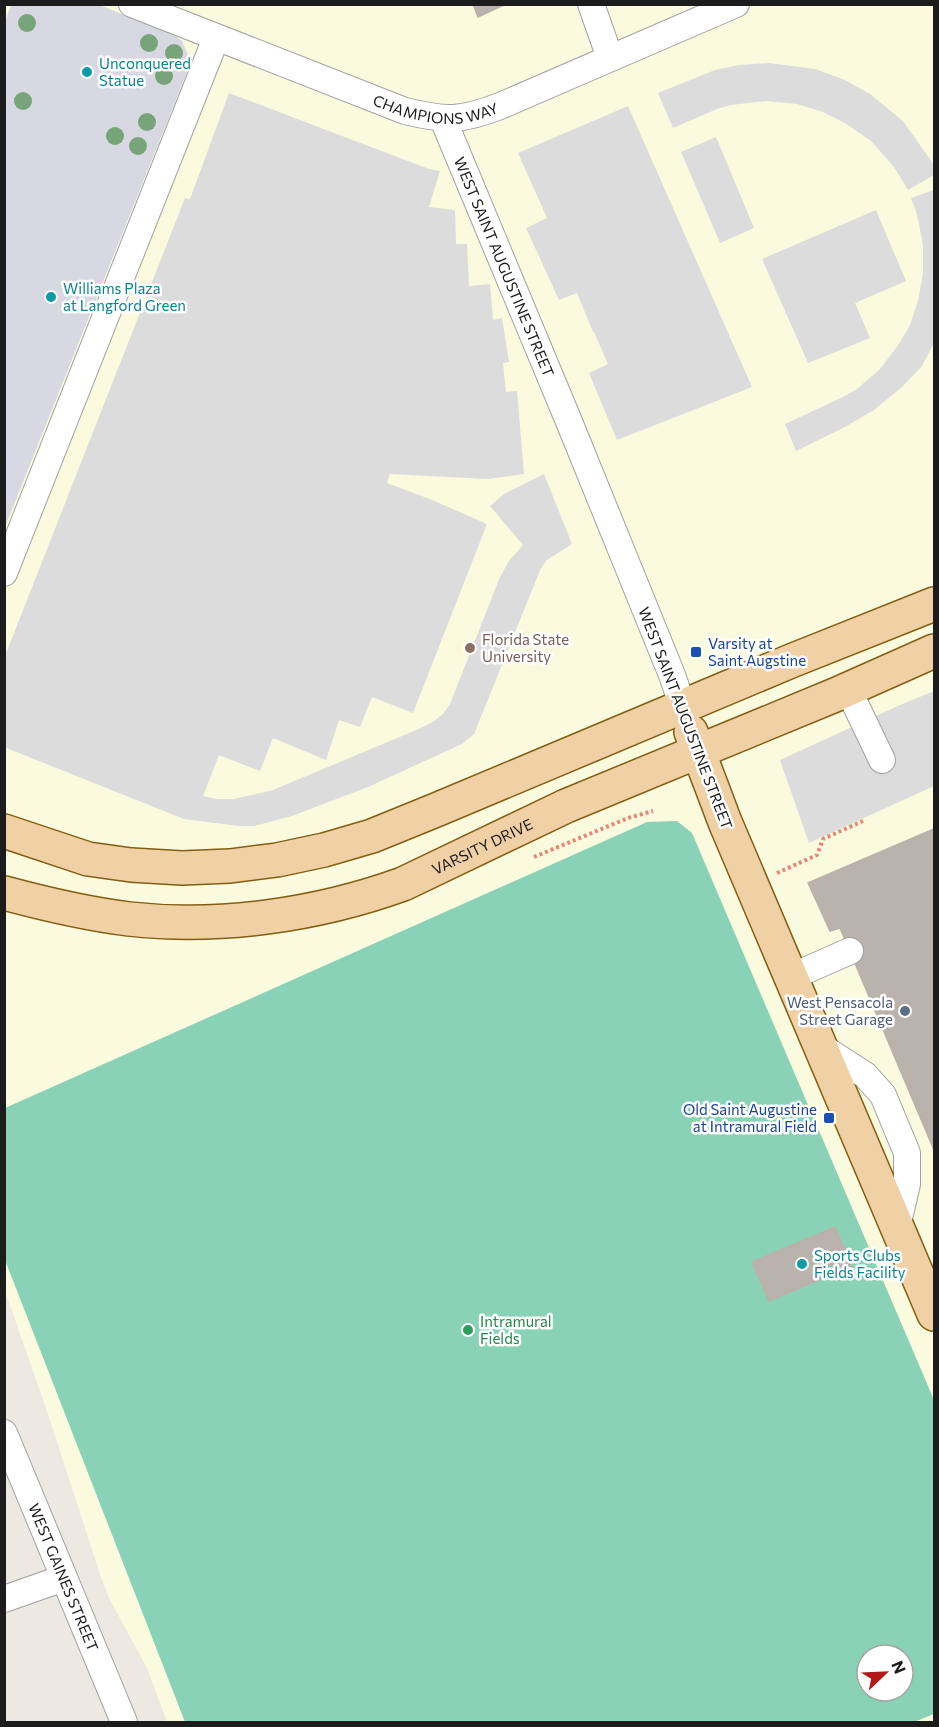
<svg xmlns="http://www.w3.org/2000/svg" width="939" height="1727" viewBox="0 0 939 1727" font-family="Commissioner,sans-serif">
<rect width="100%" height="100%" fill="#ece9e3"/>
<path fill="#fafbde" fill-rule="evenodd" d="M4 5H934V1722H167L147 1668 109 1598 101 1577 46 1408 5 1291ZM867 1655H903V1691H867Z"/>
<path fill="#8ad2b7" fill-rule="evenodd" d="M677 821 692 833 934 1400V1714L914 1722H185L5 1260V1108L647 822ZM867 1655H903V1691H867Z"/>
<g fill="#dcdcdc">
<polygon points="769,63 815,69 845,80 870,94 903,121 934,165 934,175 908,190 894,167 871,141 845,123 823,112 797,104 767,101 731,105 717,109 673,128 658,93 715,70 739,65"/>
<polygon points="229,93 429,169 440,171 429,207 455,210 456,244 467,244 469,286 490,284 493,320 502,318 509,362 503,363 506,392 517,391 524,474 487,479 390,474 387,483 430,499 487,524 413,713 372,697 360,727 339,720 326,760 273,738 260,771 219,755 203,796 217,799 234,799 273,790 421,728 434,721 443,714 450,704 500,577 509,561 523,545 490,506 504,494 544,474 572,544 547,560 541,568 474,734 462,744 368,787 292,816 254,826 238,826 184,819 4,747 5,656 185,198 190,199"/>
<polygon points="628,106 752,387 617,440 589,373 608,364 594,332 593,332 577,293 559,300 526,228 547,218 518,153"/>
<polygon points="716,137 754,228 720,243 681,152"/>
<polygon points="934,190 934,343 922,366 902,387 874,410 845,427 796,451 785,424 841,398 857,389 880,369 899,344 910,325 918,301 923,273 923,245 917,214 911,198"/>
<polygon points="876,210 906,281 855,303 870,338 808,363 762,259"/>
<polygon points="934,691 934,786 809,843 780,760 900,705"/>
</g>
<polygon fill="#d8d8e2" points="11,5 99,5 173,34 182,41 189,57 189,67 5,527 5,22"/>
<g fill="#b9b2ad" stroke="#bcb1a8" stroke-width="1.5">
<polygon points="473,4 506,4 478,17"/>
<polygon points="934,829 934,1150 840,928 830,931 808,883"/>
<polygon points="835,1227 852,1266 769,1301 752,1262"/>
</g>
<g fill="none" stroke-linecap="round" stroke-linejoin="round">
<g stroke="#a0a0a0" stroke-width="28">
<g id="minor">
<path id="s1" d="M132 4 405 111C446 121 461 121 500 106L736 4"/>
<polyline points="591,4 610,58"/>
<path id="s2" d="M443 119 570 424 672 675 683 707"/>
<polyline points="4,573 216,38"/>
<polyline points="848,689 882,760"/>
<polyline points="791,977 850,951"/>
<polyline points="820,1046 865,1075 883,1095 907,1153 907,1184 897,1227"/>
<path id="s3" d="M4 1433 124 1722"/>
<polyline points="4,1599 64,1578"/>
</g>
</g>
<g stroke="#835e12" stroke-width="36">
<g id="major">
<polyline points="691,732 725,822 934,1314"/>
<polyline points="4,831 88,859 131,865 182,868 230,866 277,860 324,850 372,836 436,810 791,661 934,604"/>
<path id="s4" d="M4 893C45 904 87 914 129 919 220 929 317 915 403 884L566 806 835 695 934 651"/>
</g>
</g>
<g stroke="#e88579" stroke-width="4" stroke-dasharray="3 3" stroke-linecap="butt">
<polyline points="534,857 628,818 653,811"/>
<polyline points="777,873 817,855 823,839 863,821"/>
</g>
<use href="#minor" stroke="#fff" stroke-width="26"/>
<use href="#major" stroke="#f0d0a5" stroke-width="33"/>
</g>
<g fill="#77a478">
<circle cx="27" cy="23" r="9"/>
<circle cx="149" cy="43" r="9"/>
<circle cx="174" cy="53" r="9"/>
<circle cx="164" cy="76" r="9"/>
<circle cx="23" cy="101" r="9"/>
<circle cx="147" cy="122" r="9"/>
<circle cx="115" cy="136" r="9"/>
<circle cx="138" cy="146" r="9"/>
</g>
<g fill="#0f9aa8" stroke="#fff" stroke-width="2">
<circle cx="87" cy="72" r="6"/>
<circle cx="51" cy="297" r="6"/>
<circle cx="802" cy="1264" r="6"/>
</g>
<circle fill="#8d6e63" stroke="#fff" stroke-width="2" cx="470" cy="648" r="6"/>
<g fill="#1a4fb4" stroke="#fff" stroke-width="2">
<rect x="690" y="646" width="12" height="12" rx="3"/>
<rect x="823" y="1112" width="12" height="12" rx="3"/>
</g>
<circle fill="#5c6f8a" stroke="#fff" stroke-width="2" cx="905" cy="1011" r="6"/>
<circle fill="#2e9e5b" stroke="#fff" stroke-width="2" cx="468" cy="1330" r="6"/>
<g text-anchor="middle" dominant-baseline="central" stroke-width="5" stroke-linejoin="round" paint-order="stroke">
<g font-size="15" fill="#0d838f" stroke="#fff" text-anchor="start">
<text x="99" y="63">Unconquered<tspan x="99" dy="17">Statue</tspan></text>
<text x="63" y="288">Williams Plaza<tspan x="63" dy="17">at Langford Green</tspan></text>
<text x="814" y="1255">Sports Clubs<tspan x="814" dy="17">Fields Facility</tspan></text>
</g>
<g font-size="15" fill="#1c1c1c" stroke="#fff">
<text stroke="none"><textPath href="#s1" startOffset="324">CHAMPIONS WAY</textPath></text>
<text stroke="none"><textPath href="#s2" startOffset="160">WEST SAINT AUGUSTINE STREET</textPath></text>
<text transform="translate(686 718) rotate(69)">WEST SAINT AUGUSTINE STREET</text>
<text stroke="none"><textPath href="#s4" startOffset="494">VARSITY DRIVE</textPath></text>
<text stroke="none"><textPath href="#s3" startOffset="156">WEST GAINES STREET</textPath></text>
</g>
<g font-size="15" fill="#785e54" stroke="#fff" text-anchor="start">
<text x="482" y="639">Florida State<tspan x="482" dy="17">University</tspan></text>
</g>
<g font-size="15" fill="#164399" stroke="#fff" text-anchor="start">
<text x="708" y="643">Varsity at<tspan x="708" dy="17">Saint Augstine</tspan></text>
<text x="817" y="1109" text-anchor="end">Old Saint Augustine<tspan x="817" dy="17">at Intramural Field</tspan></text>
</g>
<g font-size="15" fill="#4e5e75" stroke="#fff" text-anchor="end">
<text x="893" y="1002">West Pensacola<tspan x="893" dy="17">Street Garage</tspan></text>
</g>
<g font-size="15" fill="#27864d" stroke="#fff" text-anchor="start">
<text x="480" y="1321">Intramural<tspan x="480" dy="17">Fields</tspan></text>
</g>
</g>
<rect width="939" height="1727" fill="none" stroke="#1c1c1c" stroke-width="12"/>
<g transform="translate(885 1673) rotate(67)"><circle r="28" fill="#ffffff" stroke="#a4a4a4" stroke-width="1.5"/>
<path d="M0-4.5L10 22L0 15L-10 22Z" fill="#b11918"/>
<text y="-9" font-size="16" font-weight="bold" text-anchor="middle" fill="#1c1c1c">N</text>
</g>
</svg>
